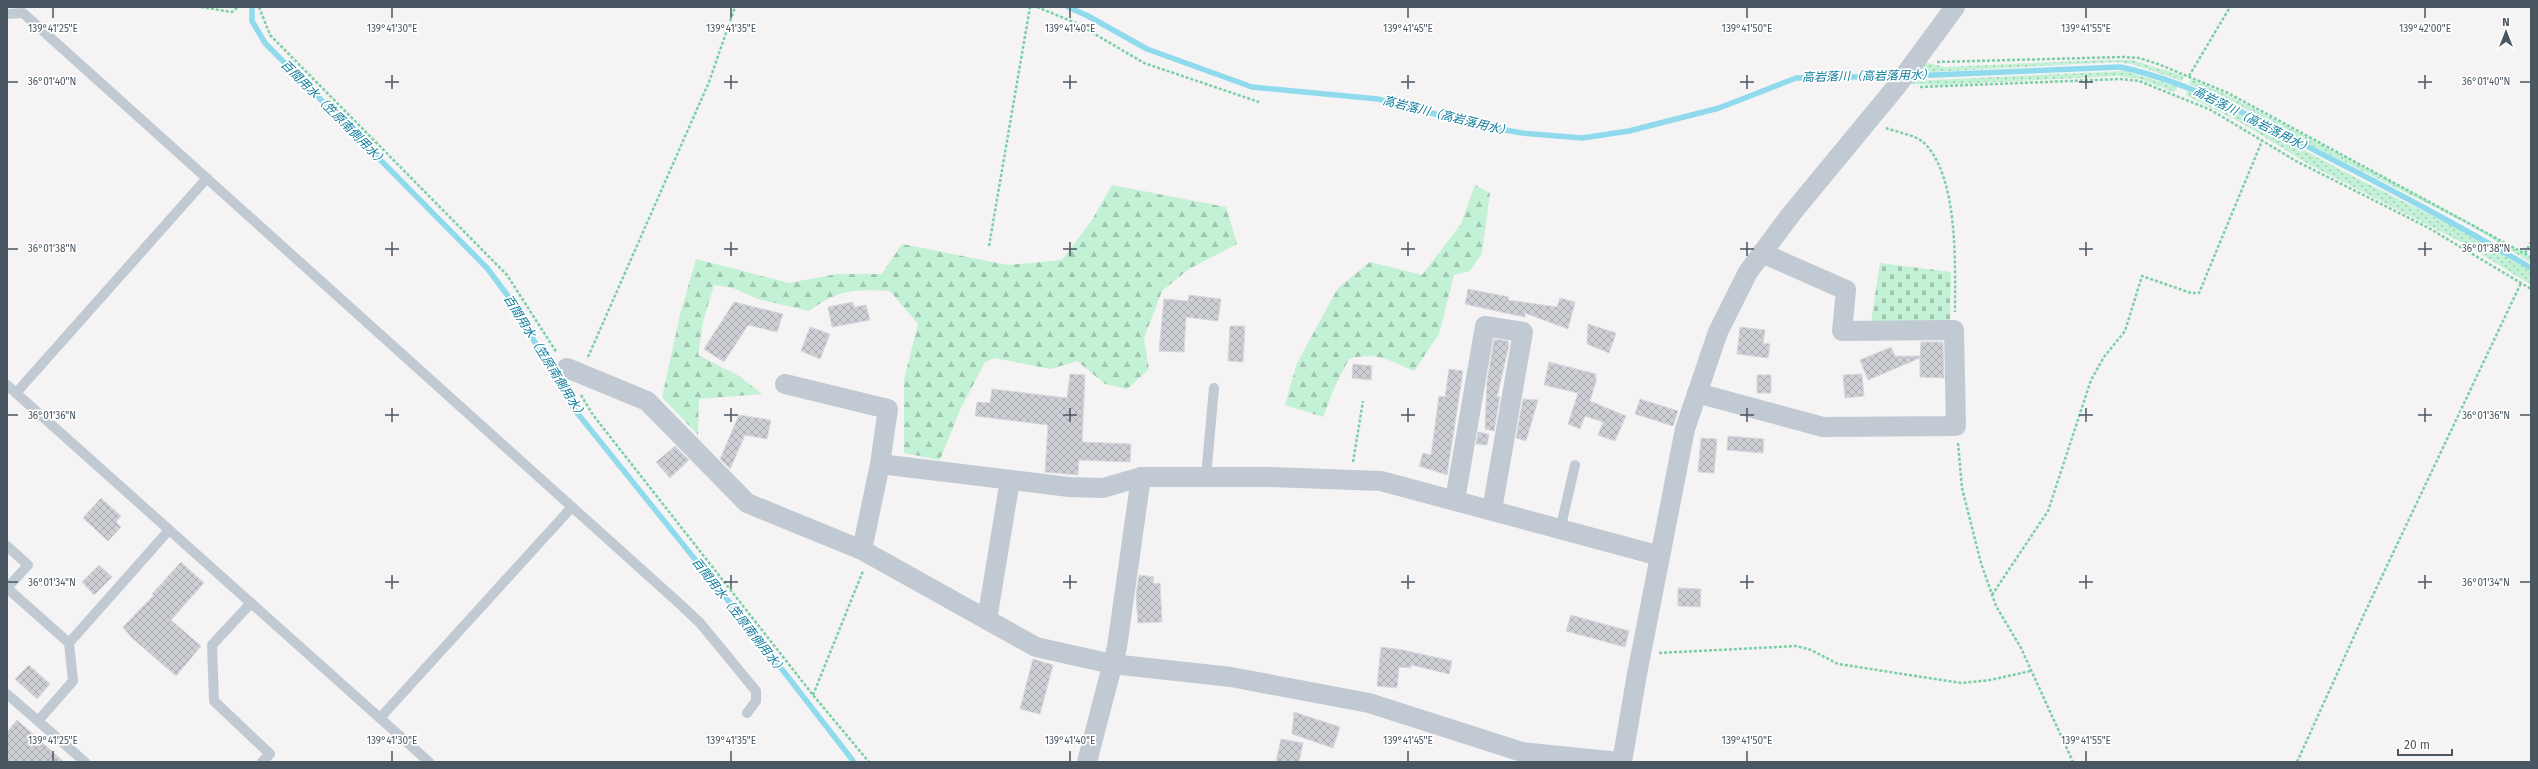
<svg xmlns="http://www.w3.org/2000/svg" width="2538" height="769" viewBox="0 0 2538 769" font-family="'Fira Sans','Noto Sans JP',sans-serif">
<defs>
<pattern id="grass-dots" width="8" height="8" patternUnits="userSpaceOnUse"><rect width="8" height="8" fill="#c3f1d5"/><path d="M2 2h.1M6 6h.1" fill="none" stroke="#a0c6b0" stroke-width="1.8" stroke-linecap="round"/></pattern>
<pattern id="forest-firs" width="22" height="20" patternUnits="userSpaceOnUse"><rect width="22" height="20" fill="#c3f1d5"/><path d="M5 1l3.5 6h-7zM16 11l3.5 6h-7z" fill="#a0c6b0"/></pattern>
<pattern id="cemetery-stones" width="16" height="16" patternUnits="userSpaceOnUse"><rect width="16" height="16" fill="#c3f1d5"/><path d="M2 7V4a2 2 0 0 1 4 0v3zM10 15v-3a2 2 0 0 1 4 0v3z" fill="#a0c6b0"/></pattern>
<pattern id="building-cross-hatch" width="8" height="8" patternUnits="userSpaceOnUse"><rect width="8" height="8" fill="#cdcfd5"/><path d="M0 0l8 8M0 8l8-8" fill="none" stroke="#a8abb0"/></pattern>
</defs>
<rect width="100%" height="100%" fill="#f5f3f3"/>
<g fill="url(#grass-dots)">
<polygon points="2102,60 2132,60 2184,76 2182,81 2132,64 2115,62 1916,73 1925,62 1944,67"/>
<polygon points="2125,71 2178,87 2174,92 2140,79 2119,76 1940,85 1909,84 1912,81"/>
<polygon points="2191,79 2226,94 2472,224 2531,258 2531,263 2470,225 2311,145 2233,102 2189,84"/>
<path d="M2187 91C2237 109 2281 138 2328 163 2395 199 2466 229 2531 271V285L2465 244 2310 165 2238 121 2186 95Z"/>
</g>
<g fill="url(#forest-firs)">
<path d="M1112 185 1226 207 1237 244 1189 269 1162 291 1144 338 1149 369 1127 389 1105 384 1077 361 1051 369 995 358 985 362 960 410 940 460 904 453V380L918 324 890 291C854 289 839 289 809 311L758 299 733 288 714 285 703 322 698 355 739 376 762 394 699 399 698 435 662 397 680 315 696 259 789 283 837 274H882L902 244 1008 265 1062 260 1092 220Z"/>
<path d="M1475 185 1490 193 1482 253 1470 271 1454 275 1439 334 1414 371C1390 361 1376 351 1349 359L1335 386 1323 417 1285 405 1297 363 1338 288 1370 262 1422 275 1461 224Z"/>
</g>
<polygon fill="url(#cemetery-stones)" points="1880,263 1951,272 1950,328 1870,329"/>
<g fill="none" stroke-linecap="round" stroke-linejoin="round">
<g stroke="#90daee" stroke-width="5.5">
<polyline points="1068,7 1088,16 1147,49 1252,87 1378,99 1477,125 1522,133 1582,138 1629,131 1719,108 1796,78 1898,76"/>
<polyline points="252,8 252,21 265,43 487,268 508,296 574,409 739,614 854,762"/>
<path d="M1910 76 2120 67C2191 82 2254 118 2318 152 2390 189 2461 226 2531 268"/>
</g>
</g>
<g fill="url(#building-cross-hatch)" stroke="#d7d9de">
<polygon points="1468,289 1509,297 1508,300 1557,307 1560,298 1575,302 1568,329 1525,313 1525,317 1510,314 1465,304"/>
<polygon points="1189,295 1221,299 1218,321 1186,317 1184,352 1159,351 1164,299 1188,301"/>
<polygon points="734,302 783,314 777,332 748,325 724,362 704,349"/>
<polygon points="853,302 854,307 866,305 870,320 832,327 828,307"/>
<polygon points="1588,324 1616,333 1609,353 1587,344"/>
<polygon points="1230,326 1245,326 1243,362 1228,361"/>
<polygon points="810,327 830,334 820,359 801,351"/>
<polygon points="1740,327 1765,330 1763,343 1770,344 1768,358 1737,354"/>
<polygon points="1494,339 1508,341 1509,345 1497,397 1500,397 1494,431 1485,429 1487,382"/>
<polygon points="1921,342 1943,342 1944,378 1920,377 1920,358 1868,380 1860,360 1891,347 1895,356 1920,356"/>
<polygon points="1549,362 1596,374 1596,382 1590,401 1626,416 1615,441 1598,435 1603,422 1585,416 1580,429 1568,424 1578,393 1544,385"/>
<polygon points="1353,364 1372,366 1371,380 1352,378"/>
<polygon points="1449,369 1463,371 1447,475 1419,466 1423,453 1431,455 1439,396 1445,397"/>
<polygon points="1070,374 1085,375 1082,442 1131,444 1130,462 1079,460 1078,475 1045,472 1048,425 975,416 977,402 990,403 992,389 1067,398"/>
<polygon points="1862,374 1864,396 1845,398 1843,375"/>
<rect x="1757" y="375" width="14" height="18"/>
<polygon points="1523,399 1538,400 1526,441 1516,438"/>
<polygon points="1640,399 1678,411 1673,426 1635,414"/>
<polygon points="739,415 771,420 767,439 745,435 730,469 720,459"/>
<polygon points="1478,432 1489,434 1487,445 1476,444"/>
<polygon points="1728,436 1764,439 1763,453 1727,450"/>
<polygon points="1701,438 1717,439 1714,473 1698,472"/>
<polygon points="675,446 689,460 670,478 656,462"/>
<polygon points="101,498 121,516 116,522 121,527 108,541 83,518"/>
<polygon points="181,562 204,583 171,620 201,646 176,676 131,637 123,627 154,595 152,594"/>
<polygon points="99,565 112,577 94,595 82,582"/>
<polygon points="1139,575 1154,577 1153,584 1160,583 1162,622 1138,623 1136,595"/>
<polygon points="1678,588 1701,589 1700,607 1678,606"/>
<polygon points="1571,615 1629,631 1625,647 1566,631"/>
<polygon points="1381,647 1403,650 1452,661 1449,674 1411,665 1411,668 1399,667 1397,688 1377,686"/>
<polygon points="1033,659 1053,665 1040,714 1020,709"/>
<polygon points="29,665 50,684 37,699 15,679"/>
<polygon points="1294,712 1340,727 1333,748 1292,734"/>
<polygon points="17,720 64,762 7,762 7,732"/>
<polygon points="1281,739 1303,743 1299,762 1276,762"/>
</g>
<g fill="none" stroke-linecap="round" stroke-linejoin="round">
<g stroke="#7ad0a6" stroke-width="2.5" stroke-dasharray="3 2" stroke-linecap="butt">
<polyline points="201,7 232,12 238,7"/>
<polyline points="259,7 270,35 507,275 557,353"/>
<polyline points="1037,7 1076,23 1144,63 1259,102"/>
<polyline points="1937,62 2124,57 2139,58 2158,64 2228,93 2531,257"/>
<polyline points="2189,76 2230,7"/>
<polyline points="1920,87 2120,79 2139,81 2211,110 2296,161 2427,227 2531,289"/>
<path d="M1886 128C1896 132 1915 135 1923 142 1959 175 1955 266 1955 312"/>
<polyline points="989,246 1030,7"/>
<polyline points="2525,253 2531,242"/>
<polyline points="588,357 709,82 735,7"/>
<polyline points="581,395 593,415 813,695 869,762"/>
<polyline points="1958,443 1962,488 1981,563 1996,606 2021,648 2073,762"/>
<polyline points="1353,462 1363,401"/>
<polyline points="1992,595 2048,511 2091,380 2104,357 2125,331 2142,276 2191,293 2199,293 2262,141"/>
<polyline points="1659,653 1796,646 1811,650 1838,664 1961,683 1990,680 2031,671"/>
<polyline points="813,695 863,571"/>
<polyline points="2297,762 2366,610 2521,283"/>
</g>
<g stroke="#c1cad2" stroke-width="10">
<polyline points="7,14 23,13 681,605 700,623 756,691 756,701 747,713"/>
<polyline points="7,385 429,762"/>
<polyline points="16,393 207,178"/>
<polyline points="1206,476 1214,388"/>
<polyline points="1560,530 1575,465"/>
<polyline points="7,546 28,565 7,588"/>
<polyline points="7,588 69,643 73,681 38,721"/>
<polyline points="251,603 212,645 214,701 270,754 262,762"/>
<polyline points="69,643 169,530"/>
<polyline points="7,694 85,762"/>
<polyline points="380,718 572,507"/>
</g>
<g stroke="#c1cad2" stroke-width="20">
<polyline points="567,368 647,401 747,503 862,550 1036,647 1112,664 1231,677 1369,703 1522,752 1620,762"/>
<polyline points="785,384 888,409 880,464 862,550"/>
<polyline points="1697,393 1823,427 1956,426 1954,330 1842,331 1846,290 1762,253"/>
<polyline points="880,464 1069,487 1103,488 1141,477"/>
<polyline points="1455,500 1485,326 1523,332 1492,510"/>
<polyline points="987,620 1010,480"/>
<polyline points="1087,762 1117,647 1141,477 1269,477 1381,481 1660,556"/>
<polyline points="1622,762 1637,674 1685,429 1718,332 1748,272 1792,213 1896,87 1955,7"/>
</g>
</g>
<path fill="none" stroke="#4a5661" stroke-width="1.5" d="M53 8V18M392 8V18M731 8V18M1070 8V18M1408 8V18M1747 8V18M2086 8V18M2425 8V18M392 75V89M731 75V89M1070 75V89M1408 75V89M1747 75V89M2086 75V89M2425 75V89M8 82H18M385 82H399M724 82H738M1063 82H1077M1401 82H1415M1740 82H1754M2079 82H2093M2418 82H2432M2520 82H2530M392 242V256M731 242V256M1070 242V256M1408 242V256M1747 242V256M2086 242V256M2425 242V256M8 249H18M385 249H399M724 249H738M1063 249H1077M1401 249H1415M1740 249H1754M2079 249H2093M2418 249H2432M2520 249H2530M392 408V422M731 408V422M1070 408V422M1408 408V422M1747 408V422M2086 408V422M2425 408V422M8 415H18M385 415H399M724 415H738M1063 415H1077M1401 415H1415M1740 415H1754M2079 415H2093M2418 415H2432M2520 415H2530M392 575V589M731 575V589M1070 575V589M1408 575V589M1747 575V589M2086 575V589M2425 575V589M8 582H18M385 582H399M724 582H738M1063 582H1077M1401 582H1415M1740 582H1754M2079 582H2093M2418 582H2432M2520 582H2530M53 751V761M392 751V761M731 751V761M1070 751V761M1408 751V761M1747 751V761M2086 751V761"/>
<g text-anchor="middle" dominant-baseline="central" stroke-width="3.5" stroke-linejoin="round" paint-order="stroke">
<g font-size="12" font-style="italic" fill="#0c7c9b" stroke="#fff">
<text transform="translate(1868 76) rotate(-1)">高岩落川（高岩落用水）</text>
<text transform="translate(334 113) rotate(45)">百間用水（笠原南側用水）</text>
<text transform="translate(1447 116) rotate(14)">高岩落川（高岩落用水）</text>
<text transform="translate(2253 120) rotate(27)">高岩落川（高岩落用水）</text>
<text transform="translate(545 357) rotate(58)">百間用水（笠原南側用水）</text>
<text transform="translate(739 616) rotate(52)">百間用水（笠原南側用水）</text>
</g>
</g>
<g font-size="10" text-anchor="middle" fill="#4a5661" stroke="#fff" stroke-width="3.5" stroke-linejoin="round" paint-order="stroke">
<text x="53" y="32">139°41'25"E</text>
<text x="392" y="32">139°41'30"E</text>
<text x="731" y="32">139°41'35"E</text>
<text x="1070" y="32">139°41'40"E</text>
<text x="1408" y="32">139°41'45"E</text>
<text x="1747" y="32">139°41'50"E</text>
<text x="2086" y="32">139°41'55"E</text>
<text x="2425" y="32">139°42'00"E</text>
<text x="52" y="85">36°01'40"N</text>
<text x="2486" y="85">36°01'40"N</text>
<text x="52" y="252">36°01'38"N</text>
<text x="2486" y="252">36°01'38"N</text>
<text x="52" y="419">36°01'36"N</text>
<text x="2486" y="419">36°01'36"N</text>
<text x="52" y="586">36°01'34"N</text>
<text x="2486" y="586">36°01'34"N</text>
<text x="53" y="744">139°41'25"E</text>
<text x="392" y="744">139°41'30"E</text>
<text x="731" y="744">139°41'35"E</text>
<text x="1070" y="744">139°41'40"E</text>
<text x="1408" y="744">139°41'45"E</text>
<text x="1747" y="744">139°41'50"E</text>
<text x="2086" y="744">139°41'55"E</text>
</g>
<rect width="2538" height="769" fill="none" stroke="#4a5661" stroke-width="16"/>
<g transform="translate(2506 32)" stroke="#ffffff" stroke-width="3" paint-order="stroke">
<path d="M0-3L7 15L0 10L-7 15Z" fill="#4a5661"/>
<text y="-6" font-size="11" font-weight="bold" text-anchor="middle" fill="#4a5661">N</text>
</g>
<path d="M2398 749v6h54v-6" fill="none" stroke="#4a5661" stroke-width="2"/>
<text x="2404" y="749" font-size="12" fill="#4a5661" stroke="#ffffff" stroke-width="3" paint-order="stroke">20 m</text>
</svg>
